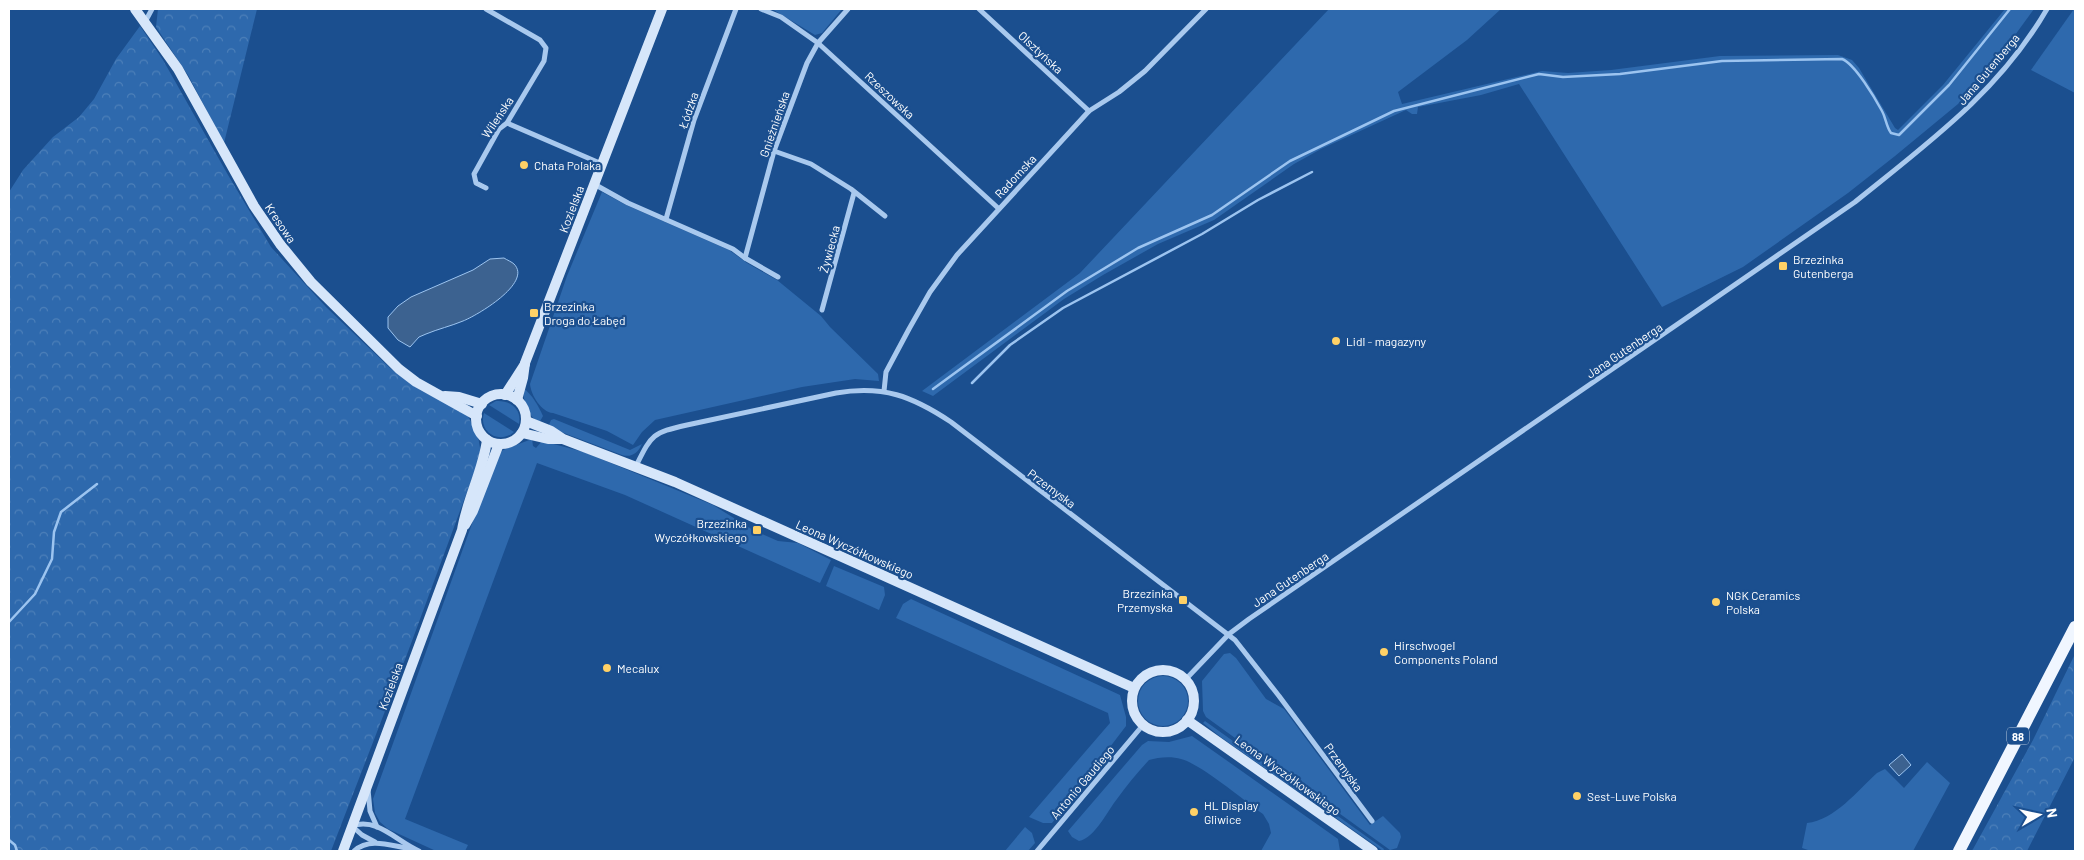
<svg xmlns="http://www.w3.org/2000/svg" width="2084" height="860" viewBox="0 0 2084 860" font-family="Barlow,sans-serif">
<defs>
<pattern id="forest-crowns" width="20" height="18" patternUnits="userSpaceOnUse" patternTransform="scale(1.25)"><rect width="20" height="18" fill="#2e69ad"/><path d="M2 6a3 3 0 1 1 6 0M12 15a3 3 0 1 1 6 0" fill="none" stroke="#4d80b9"/></pattern>
</defs>
<rect width="100%" height="100%" fill="#1b4f8f"/>
<g fill="#2e69ad">
<polygon points="772,9 842,9 822,33 815,35"/>
<polygon points="1329,9 1501,9 1467,40 1398,92 1402,104 1542,71 1568,73 1611,70 1720,56 1838,55 1852,60 1859,68 1895,128 1898,130 1943,85 2005,9 2034,9 1999,57 1973,88 1958,104 1895,156 1848,193 1743,267 1662,307 1519,84 1481,95 1418,107 1417,114 1412,114 1406,110 1321,149 1294,164 1214,220 1158,244 1103,275 1064,299 933,396 922,391 1080,273"/>
<polygon points="2074,9 2075,9 2075,93 2031,70"/>
<path d="M602 192 626 205 729 250 747 263 777 280 821 316 830 327 878 374 879 381 855 379 802 387 655 420 642 432 633 445 607 431 553 413C541 412 531 395 530 384L567 276Z"/>
<path d="M523 388C532 394 539 407 543 416L539 423C528 416 523 401 523 388Z"/>
<path d="M496 401C510 400 522 409 519 424L489 405Z"/>
<path d="M484 413 514 432C499 445 478 432 484 413Z"/>
<path d="M554 419 630 450 642 444C638 453 631 458 622 455L548 427 551 420Z"/>
<polygon points="532,439 533,446 536,448 542,441 584,452 713,505 753,530 778,541 798,543 831,560 820,583 625,495 537,463 405,819 468,845 465,851 436,851 388,829 380,822 375,813 373,799 496,457 503,450"/>
<polygon points="834,566 884,587 885,595 879,610 826,586"/>
<polygon points="911,599 1120,695 1126,717 1126,726 1052,823 1043,823 1029,817 1110,723 1108,713 896,618 903,604"/>
<polygon points="1230,653 1236,658 1266,699 1284,709 1370,825 1383,816 1400,833 1401,837 1397,848 1390,850 1206,717 1203,711 1202,681 1224,654"/>
<circle cx="1163" cy="701" r="25"/>
<polygon points="1205,721 1384,849 1383,851 1222,738 1203,723"/>
<path d="M1192 736 1338 839 1340 851H1261L1271 833 1269 824 1263 814C1245 801 1199 763 1181 759 1172 756 1158 757 1149 760 1138 772 1127 785 1117 799 1108 810 1095 838 1079 841L1072 837 1068 831 1142 745 1148 741 1169 742Z"/>
<path d="M1927 762 1950 783 1913 851H1811L1802 848 1807 823C1835 820 1857 791 1877 773L1885 769 1904 788Z"/>
<polygon points="1025,827 1032,833 1035,843 1028,851 1005,851"/>
</g>
<g fill="url(#forest-crowns)">
<polygon points="158,9 257,9 224,143 188,75 156,27"/>
<polygon points="140,26 163,60 228,175 271,247 326,307 390,368 420,390 467,414 478,436 481,454 409,649 331,851 9,851 9,192 23,170 53,137 79,117 94,99 116,59"/>
<polygon points="2075,654 2075,757 2027,851 1972,851 2033,740"/>
</g>
<g fill="#3c6290" stroke="#9cc4f0">
<path d="M504 258C507 260 512 262 514 264 533 283 476 316 463 321 451 326 438 329 426 334L419 337 410 347 398 340 388 328V317L398 306 411 297 473 270 490 259Z"/>
<polygon points="1902,754 1911,765 1899,776 1889,765"/>
</g>
<g fill="none" stroke-linecap="round" stroke-linejoin="round">
<g stroke="#9cc4f0" stroke-width="2.5">
<polyline points="972,383 1010,345 1063,308 1202,234 1258,200 1312,172"/>
<path d="M933 389 1067 291 1138 248 1212 215 1290 161 1394 111 1539 74 1563 77 1620 74 1722 61 1842 59C1855 64 1875 98 1882 111 1886 118 1886 126 1891 133L1899 135 1949 85 2010 9"/>
<polyline points="9,622 35,594 52,559 54,532 61,512 97,484"/>
<polyline points="9,840 15,845 17,851"/>
</g>
<g stroke="#a9c9ee" stroke-width="5">
<polyline points="761,9 781,17 818,43 998,208"/>
<polyline points="979,9 1089,111"/>
<polyline points="145,22 152,9"/>
<polyline points="507,123 602,164"/>
<polyline points="774,151 811,164 851,189 885,216"/>
<polyline points="594,184 628,203 733,249 745,258 778,277"/>
<polyline points="486,188 476,183 474,174 499,129 507,123 544,61 546,48 540,40 486,9"/>
<polyline points="666,219 694,120 736,9"/>
<polyline points="745,258 774,151 807,63 818,43 848,9"/>
<polyline points="822,310 854,193"/>
<polyline points="884,391 886,372 909,329 930,292 957,255 1089,111 1119,92 1145,71 1206,9"/>
<path d="M636 466C652 434 652 433 687 425L836 393C883 385 912 396 951 422L1235 640 1279 696 1372 821"/>
<path d="M1185 680 1229 634 1249 619 1855 202C1928 143 1999 92 2047 9"/>
<polyline points="368,789 370,811 377,827"/>
<path d="M375 842 362 835 352 826C378 817 397 842 419 851"/>
<path d="M354 851C371 836 393 847 413 849"/>
<polyline points="1037,851 1143,725"/>
</g>
<g stroke="#d6e6fa" stroke-width="10">
<polyline points="135,9 178,69 254,206 280,244 311,282 399,369 416,382 477,416"/>
<circle cx="501" cy="419" r="25"/>
<polyline points="505,395 525,364"/>
<polyline points="445,396 459,397 482,404"/>
<polyline points="517,400 523,378 525,363 662,9"/>
<polyline points="526,421 551,431 563,439 675,482 1134,688"/>
<polyline points="522,433 548,439 562,439"/>
<polyline points="465,525 473,511 499,444"/>
<circle cx="1163" cy="701" r="31"/>
<polyline points="1187,720 1373,851"/>
<path d="M343 851 462 530C467 499 483 471 487 440"/>
</g>
<polyline stroke="#f0f6ff" stroke-width="12" points="1959,851 2075,627"/>
</g>
<g fill="#ffd166" stroke="#1b4f8f" stroke-width="2">
<circle cx="524" cy="165" r="5"/>
<rect x="1778" y="261" width="10" height="10" rx="2.5"/>
<rect x="529" y="308" width="10" height="10" rx="2.5"/>
<circle cx="1336" cy="341" r="5"/>
<rect x="752" y="525" width="10" height="10" rx="2.5"/>
<rect x="1178" y="595" width="10" height="10" rx="2.5"/>
<circle cx="1716" cy="602" r="5"/>
<circle cx="1384" cy="652" r="5"/>
<circle cx="607" cy="668" r="5"/>
<circle cx="1577" cy="796" r="5"/>
<circle cx="1194" cy="812" r="5"/>
</g>
<g text-anchor="middle" dominant-baseline="central" stroke-width="4.5" stroke-linejoin="round" paint-order="stroke">
<rect fill="#1b4f8f" stroke="#bbcadd" stroke-width="1" x="2007" y="727.5" width="22" height="17" rx="4"/>
<g font-size="11" font-weight="bold" fill="#fff">
<text x="2018" y="736">88</text>
</g>
<g font-size="12" fill="#fff" stroke="#1b4f8f">
<text transform="translate(1041 52) rotate(43)">Olsztyńska</text>
<text transform="translate(1988 69) rotate(-50)">Jana Gutenberga</text>
<text transform="translate(890 95) rotate(43)">Rzeszowska</text>
<text transform="translate(688 110) rotate(-71)">Łódzka</text>
<text transform="translate(497 117) rotate(-56)">Wileńska</text>
<text transform="translate(774 124) rotate(-71)">Gnieźnieńska</text>
<text transform="translate(1015 176) rotate(-47)">Radomska</text>
<text transform="translate(571 209) rotate(-69)">Kozielska</text>
<text transform="translate(281 223) rotate(56)">Kresowa</text>
<text transform="translate(829 249) rotate(-75)">Żywiecka</text>
<text transform="translate(1624 350) rotate(-34)">Jana Gutenberga</text>
<text transform="translate(1052 488) rotate(37)">Przemyska</text>
<text transform="translate(855 549) rotate(24)">Leona Wyczółkowskiego</text>
<text transform="translate(1290 579) rotate(-34)">Jana Gutenberga</text>
<text transform="translate(390 686) rotate(-70)">Kozielska</text>
<text transform="translate(1344 767) rotate(54)">Przemyska</text>
<text transform="translate(1288 775) rotate(36)">Leona Wyczółkowskiego</text>
<text transform="translate(1082 782) rotate(-50)">Antonio Gaudiego</text>
</g>
<g font-size="12" fill="#fff" stroke="#1b4f8f" text-anchor="start">
<text x="534" y="165">Chata Polaka</text>
<text x="1793" y="259">Brzezinka<tspan x="1793" dy="14">Gutenberga</tspan></text>
<text x="544" y="306">Brzezinka<tspan x="544" dy="14">Droga do Łabęd</tspan></text>
<text x="1346" y="341">Lidl - magazyny</text>
<text x="747" y="523" text-anchor="end">Brzezinka<tspan x="747" dy="14">Wyczółkowskiego</tspan></text>
<text x="1173" y="593" text-anchor="end">Brzezinka<tspan x="1173" dy="14">Przemyska</tspan></text>
<text x="1726" y="595">NGK Ceramics<tspan x="1726" dy="14">Polska</tspan></text>
<text x="1394" y="645">Hirschvogel<tspan x="1394" dy="14">Components Poland</tspan></text>
<text x="617" y="668">Mecalux</text>
<text x="1587" y="796">Sest-Luve Polska</text>
<text x="1204" y="805">HL Display<tspan x="1204" dy="14">Gliwice</tspan></text>
</g>
</g>
<rect width="2084" height="860" fill="none" stroke="#ffffff" stroke-width="20"/>
<g transform="translate(2039 815) rotate(81)" stroke="#1b4f8f" stroke-width="4" paint-order="stroke">
<path d="M0-4L9 19L0 12L-9 19Z" fill="#ffffff"/>
<text y="-8" font-size="14" font-weight="bold" text-anchor="middle" fill="#ffffff">N</text>
</g>
</svg>
